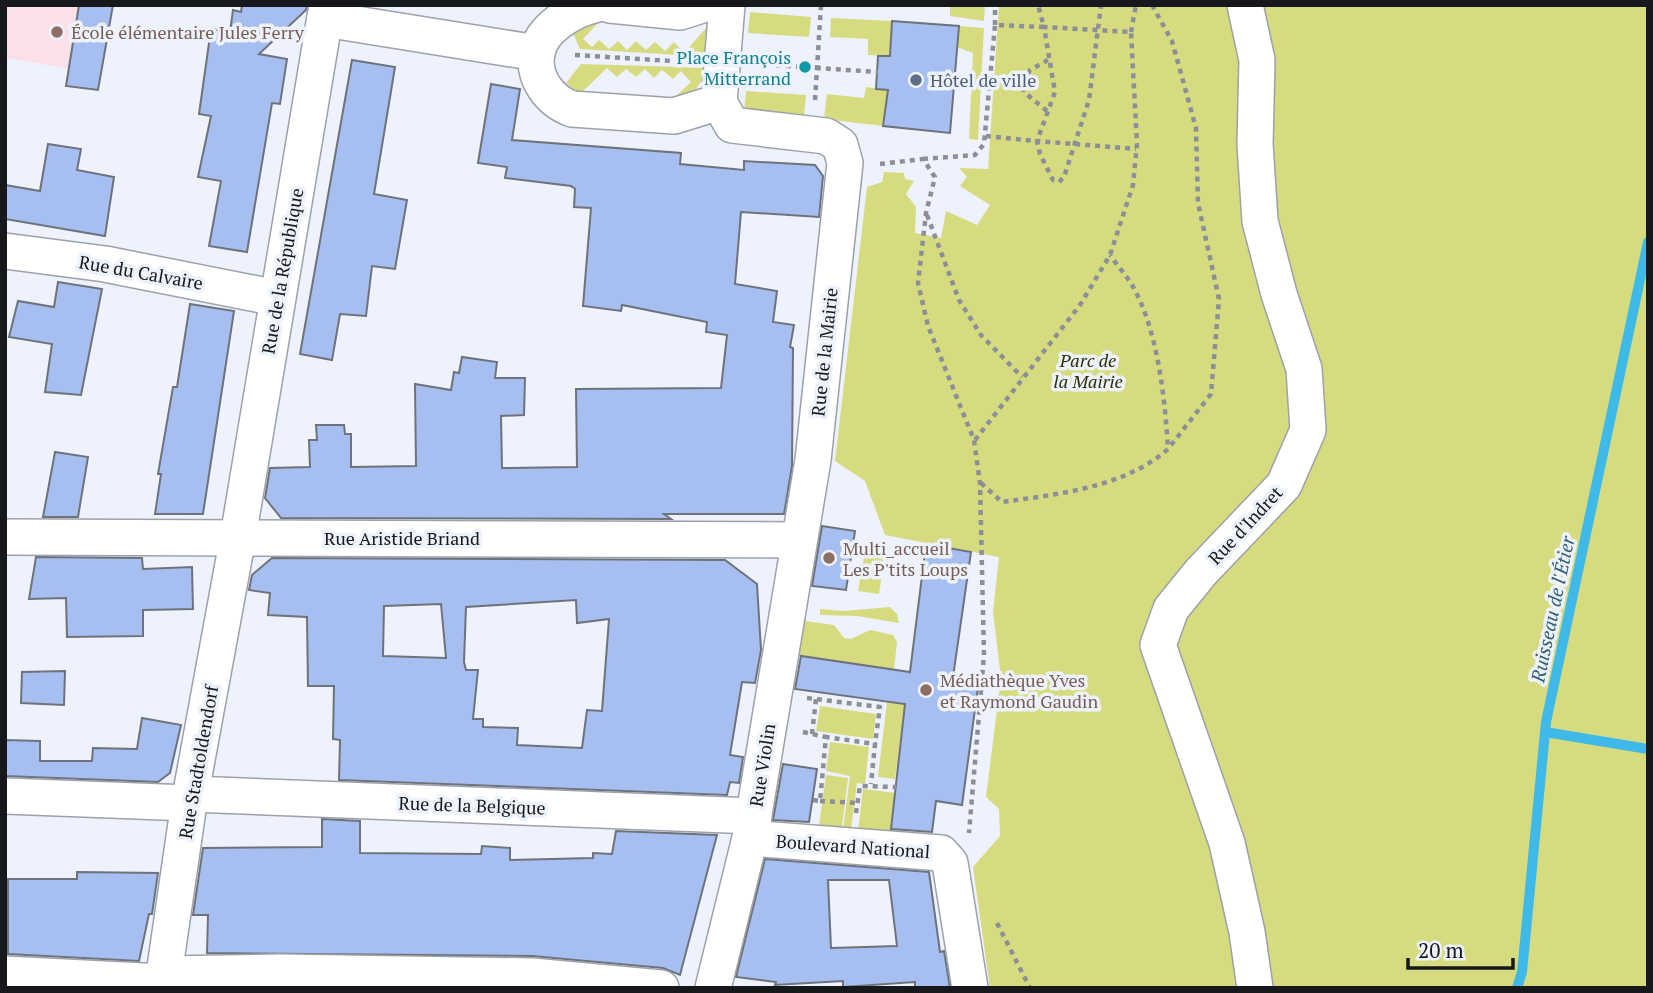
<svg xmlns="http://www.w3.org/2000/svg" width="1653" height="993" viewBox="0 0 1653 993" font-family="'PT Serif',serif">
<rect width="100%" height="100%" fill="#edf2fc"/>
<polygon fill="#fae0e8" points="5,5 113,5 102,74 5,58"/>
<g fill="#d7db80">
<polygon points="950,5 985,5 984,21 950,16"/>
<polygon points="999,5 1648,5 1648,988 990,988 973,867 1000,836 999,809 986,797 1001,678 993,612 999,557 885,535 865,481 835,461 867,187 882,182 884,172 904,173 905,179 914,181 906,194 916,207 915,233 941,238 946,211 977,225 990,205 960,186 967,177 959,168 988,169"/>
<polygon points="750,12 811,17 809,37 748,33"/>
<polygon points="831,18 892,21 890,56 868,55 868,39 830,37"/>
<polygon points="600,21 583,39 592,47 599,40 609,49 618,41 627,50 636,41 646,50 655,42 665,51 674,42 684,53 707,27 711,32 711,57 580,49 571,29"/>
<polygon points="959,26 984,28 978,140 969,139 973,53 957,47"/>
<polygon points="581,64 710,68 696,89 674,98 691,82 681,71 673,79 662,70 654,78 645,69 636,77 626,69 617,77 607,68 580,94 566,83"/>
<polygon points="866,87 888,90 883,126 824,119 827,94 864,98"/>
<polygon points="746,91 806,95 804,116 744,113"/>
<polygon points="866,546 876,551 884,561 879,594 858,591"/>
<polygon points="890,607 897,614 899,623 857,616 820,615 820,609 844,611"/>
<polygon points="798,620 834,625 844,638 851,639 870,630 893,635 897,642 894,670 792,655"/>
<polygon points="887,702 905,704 895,779 878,777"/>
<polygon points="820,706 876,714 873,739 816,731"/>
<polygon points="830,742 869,747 865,784 857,783 851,830 843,830 850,776 826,771"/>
<polygon points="826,775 848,778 842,827 819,825"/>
<polygon points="863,789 896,793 891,834 858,831"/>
</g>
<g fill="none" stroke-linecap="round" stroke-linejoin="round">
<g stroke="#3fbae8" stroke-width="10">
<polyline points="1545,732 1648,749"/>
<polyline points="1517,988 1522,972 1546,722 1648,242"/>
</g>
</g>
<g fill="#a6bff0" stroke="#6e737b" stroke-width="2" fill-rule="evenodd">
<polygon points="79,5 113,5 98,90 66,86"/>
<polygon points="242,5 307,5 306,10 259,54 287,59 280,104 272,103 247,252 209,246 221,181 198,177 211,116 199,114 211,29 230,32 233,10 241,12"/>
<polygon points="892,21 959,26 950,133 883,126 888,90 876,89 878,56 890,56"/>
<polygon points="352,60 395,67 374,194 407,200 395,269 372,266 366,316 340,314 332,360 300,354"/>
<polygon points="491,84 520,89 512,140 681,153 680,164 744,170 744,161 815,165 823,176 819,217 741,212 735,284 777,291 773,322 794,325 790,347 793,348 792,466 784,514 664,514 671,519 281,518 265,498 270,468 310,467 309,440 317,440 316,425 344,425 345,434 351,434 351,467 416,466 415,384 451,390 454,372 459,373 462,357 497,362 495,378 525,378 524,415 501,416 502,468 577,467 576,389 721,388 727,335 706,332 707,322 622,305 621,311 583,306 591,208 574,207 575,189 571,186 505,178 507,167 478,163"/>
<polygon points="48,144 81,149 77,170 114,177 105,236 5,219 5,185 40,191"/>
<polygon points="58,282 102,289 81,395 45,392 52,344 9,337 18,301 54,307"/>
<polygon points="190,304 234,311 203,514 155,514 161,474 158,474 173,387 177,387"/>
<polygon points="55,452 88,457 78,517 43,517"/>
<polygon points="822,526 855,531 846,590 812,586"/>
<polygon points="926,544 971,552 953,677 979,680 962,805 936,801 932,832 891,829 905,704 795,689 801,656 910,672"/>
<polygon points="36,557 142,558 143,569 192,567 193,609 143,610 143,636 67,637 66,598 29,599"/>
<path d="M272 558 725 560 757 584 761 650 755 683 742 682 730 755 743 757 739 783 730 782 727 795 339 780 340 740 333 739 334 686H308L307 617 268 615 270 593 249 590 252 575ZM576 600 577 623 609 619 602 711 587 710 582 748 517 745 518 728 483 727V719H473L478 670H466L464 662 466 607ZM441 604 446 658 383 656 384 606Z"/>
<polygon points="65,671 64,705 21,703 22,672"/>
<polygon points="142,718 181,725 170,773 158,782 5,776 5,740 40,741 40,761 92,761 93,748 137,749"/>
<polygon points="783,764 817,769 809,822 773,820"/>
<polygon points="322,819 360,821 360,853 481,854 482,846 510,848 510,860 593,858 593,853 612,854 616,831 717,835 680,975 663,968 532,956 207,953 208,915 193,915 203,848 322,847"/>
<path d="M765 859 929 872 940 952 944 951 950 988H915V982L843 987V981L775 985 776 982 736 977ZM828 880H889L897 946 831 948Z"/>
<polygon points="77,872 158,873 152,914 149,914 139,961 8,954 8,879 77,879"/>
</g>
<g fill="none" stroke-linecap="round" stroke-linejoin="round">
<g stroke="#9ca1aa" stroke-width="38">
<g id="minor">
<path d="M594 5C573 10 541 28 537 53 532 78 550 101 572 109L674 116 719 102"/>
<polyline points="610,5 680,12 702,5"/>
<polyline points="1245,5 1257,60 1255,144 1260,221 1279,294 1304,369 1308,430 1284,485 1201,572 1171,609 1158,645 1227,843 1247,932 1255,988"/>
<polyline points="325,19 537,53"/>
<polyline points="5,251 105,264 277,298"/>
<polyline points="5,537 799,540"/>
<polyline points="191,794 754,816"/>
<polyline points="5,796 189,803"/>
<polyline points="750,838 941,853 950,863 970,988"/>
<polyline points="5,974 163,982"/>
<polyline points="164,974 280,972 532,976 661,988"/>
<polyline points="162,988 189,803 238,537 327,5"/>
<polyline points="713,988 750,838 813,460 845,163 840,145 826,136 732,125 719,102 727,5"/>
</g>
</g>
<g stroke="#8c8f96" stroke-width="4.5" stroke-dasharray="5 5" stroke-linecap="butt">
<polyline points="1152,5 1172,41 1196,128 1198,203 1219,299 1211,394 1168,449"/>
<polyline points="995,25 995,5"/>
<polyline points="1131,32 1136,5"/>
<polyline points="575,55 688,62"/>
<polyline points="756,64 878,72"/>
<polyline points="815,100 821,5"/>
<polyline points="1047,111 1024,92 1022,84 1030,70 1048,60"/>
<polyline points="986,136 1037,141 1040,154 1053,180 1059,182 1064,177 1089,100 1101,5"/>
<polyline points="923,159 975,155 984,144 995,25 1044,27 1038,5"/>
<polyline points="880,164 923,159 935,177 926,213 918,283 928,326 974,440 980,483 984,655 969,833"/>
<polyline points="927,215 959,300 981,335 1022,377"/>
<polyline points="975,440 1080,305 1110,255 1133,185 1137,144 1131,32 1044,27 1055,92 1037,141 1136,149"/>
<path d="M981 483 1002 502C1058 494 1124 488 1168 449 1165 400 1158 329 1132 285 1126 275 1117 265 1110 255"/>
<polyline points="807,698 880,707 875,744"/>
<polyline points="803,732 826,737"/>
<polyline points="812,734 816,699"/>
<polyline points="813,800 820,801 826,737 875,744 871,784"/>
<polyline points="820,801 857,803"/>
<polyline points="856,813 860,786 896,787"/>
<polyline points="997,923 1030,988"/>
</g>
<use href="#minor" stroke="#fff" stroke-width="35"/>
</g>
<g fill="#8d6e63" stroke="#edf2fc" stroke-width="2.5">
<circle cx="57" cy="32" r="7"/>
<circle cx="829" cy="558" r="7"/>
<circle cx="926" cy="690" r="7"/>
</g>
<circle fill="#0f9aa8" stroke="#edf2fc" stroke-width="2.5" cx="805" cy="67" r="7"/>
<circle fill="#5c6f8a" stroke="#edf2fc" stroke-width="2.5" cx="916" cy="80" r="7"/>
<g text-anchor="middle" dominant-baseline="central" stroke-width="7" stroke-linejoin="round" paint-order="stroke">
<g font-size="18" fill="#785e54" stroke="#edf2fc" text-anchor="start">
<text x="71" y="32">École élémentaire Jules Ferry</text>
<text x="843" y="548">Multi_accueil<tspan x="843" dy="21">Les P'tits Loups</tspan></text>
<text x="940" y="680">Médiathèque Yves<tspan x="940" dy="21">et Raymond Gaudin</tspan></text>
</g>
<g font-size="18" fill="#0d838f" stroke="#edf2fc" text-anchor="end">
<text x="791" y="57">Place François<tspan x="791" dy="21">Mitterrand</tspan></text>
</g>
<g font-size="18" fill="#4e5e75" stroke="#edf2fc" text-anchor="start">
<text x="930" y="80">Hôtel de ville</text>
</g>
<g font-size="18" fill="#16181b" stroke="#edf2fc">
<text transform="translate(282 271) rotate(-80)">Rue de la République</text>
<text transform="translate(141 272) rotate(10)">Rue du Calvaire</text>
<text transform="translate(824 352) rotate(-84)">Rue de la Mairie</text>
<text transform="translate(1245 525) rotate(-47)">Rue d'Indret</text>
<text x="402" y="538">Rue Aristide Briand</text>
<text transform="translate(198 762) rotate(-80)">Rue Stadtoldendorf</text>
<text transform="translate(762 765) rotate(-81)">Rue Violin</text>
<text transform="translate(472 805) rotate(2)">Rue de la Belgique</text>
<text transform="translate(853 846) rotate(4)">Boulevard National</text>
</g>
<g font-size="18" font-style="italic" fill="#2f2f03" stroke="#edf2fc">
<text x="1088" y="360">Parc de<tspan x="1088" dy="21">la Mairie</tspan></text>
</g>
<g font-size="19" font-style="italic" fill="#2e5e72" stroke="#edf2fc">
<text transform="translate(1552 609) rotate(-78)">Ruisseau de l'Étier</text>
</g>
</g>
<rect width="1653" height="993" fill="none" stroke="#16181b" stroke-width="14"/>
<path d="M1408 958v10h105v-10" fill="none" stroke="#16181b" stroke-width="3.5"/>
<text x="1418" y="958" font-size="21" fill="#16181b" stroke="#edf2fc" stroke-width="5" paint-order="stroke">20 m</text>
</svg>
